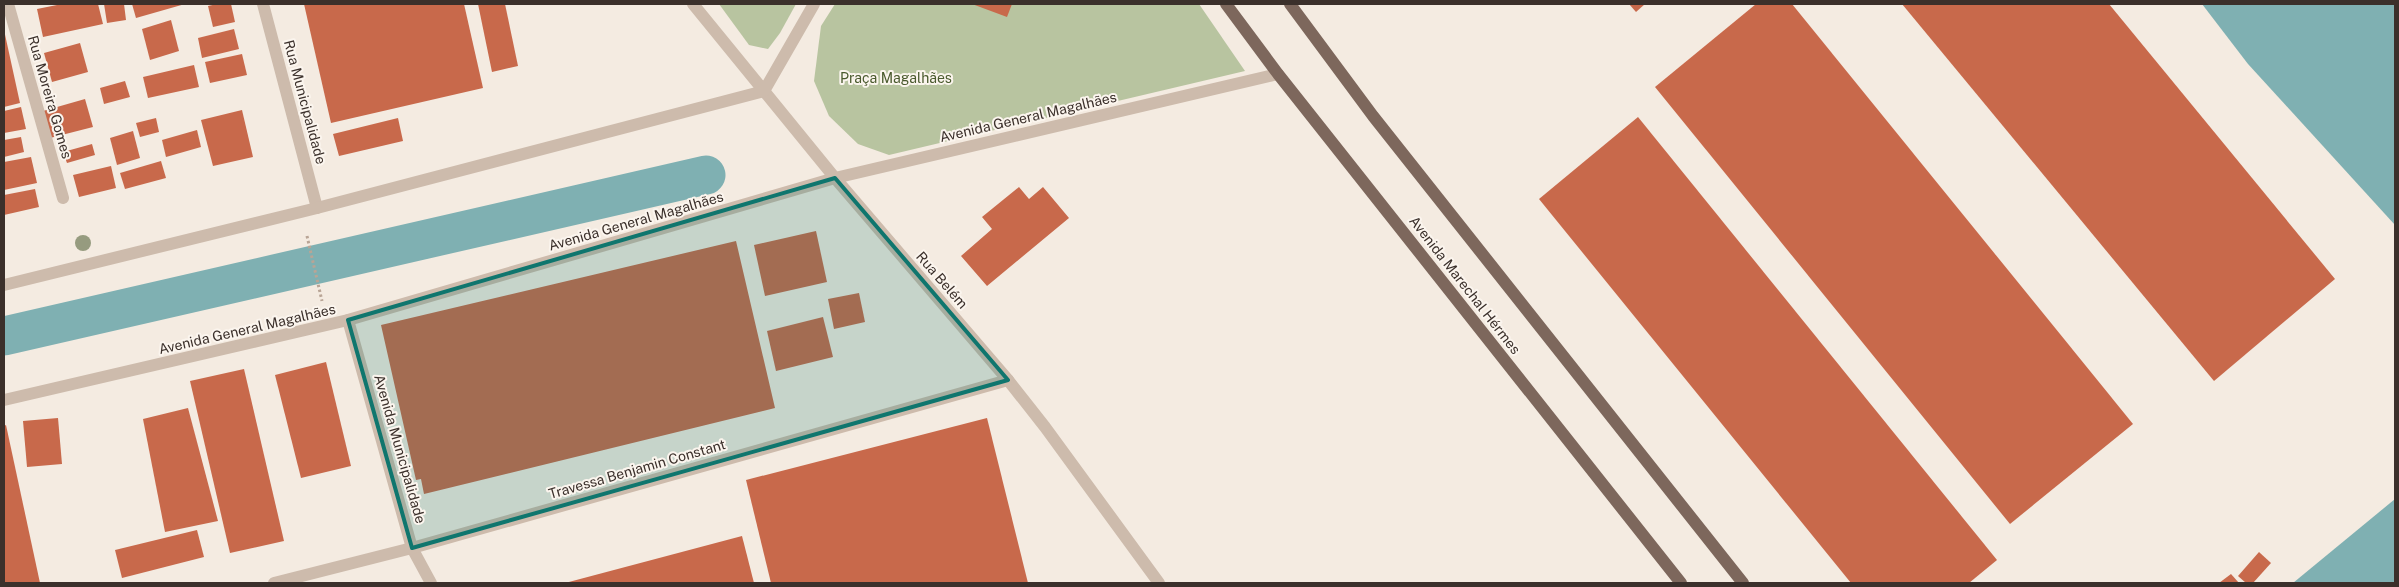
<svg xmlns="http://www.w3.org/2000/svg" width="2399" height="587" viewBox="0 0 2399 587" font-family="'Public Sans',sans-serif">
<rect width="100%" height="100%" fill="#f4ebe1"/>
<g fill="#b8c4a0">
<polygon points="719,4 796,4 780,33 768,49 749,45"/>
<polygon points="835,4 1199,4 1245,71 889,155 858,144 829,116 814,81 821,26"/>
</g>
<g fill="#7fb0b2">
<polygon points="2202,4 2395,4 2395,225 2248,64"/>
<polygon points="2395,499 2395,583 2293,583"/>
</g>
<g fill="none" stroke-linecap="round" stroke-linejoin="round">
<polyline stroke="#7fb0b2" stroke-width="39" points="4,336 706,175"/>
</g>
<g fill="#c8694b">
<polygon points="62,4 98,4 103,24 43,37 37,9"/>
<polygon points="104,4 124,4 126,20 107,23"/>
<polygon points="132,4 185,4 136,18"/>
<polygon points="217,4 231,4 235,22 213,27 208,6"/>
<polygon points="304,4 464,4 483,88 331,123"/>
<polygon points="478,4 505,4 518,66 492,72"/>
<polygon points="972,4 1012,4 1007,17"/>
<polygon points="1629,4 1645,4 1636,12"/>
<polygon points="1756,4 1792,4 2133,424 2010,524 1655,87"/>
<polygon points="1902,4 2109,4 2335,279 2214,381"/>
<polygon points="171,20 179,51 150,60 142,29"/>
<polygon points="234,29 239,49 202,58 198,38"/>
<polygon points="4,30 20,103 4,107"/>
<polygon points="80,43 88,72 52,82 44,53"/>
<polygon points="242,54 247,75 210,83 205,62"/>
<polygon points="194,65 199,87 148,98 143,77"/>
<polygon points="125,81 130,97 104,104 100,88"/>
<polygon points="85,99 93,127 50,138 43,111"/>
<polygon points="21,107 26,129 4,133 4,111"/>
<polygon points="242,110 253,157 213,166 201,120"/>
<polygon points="1638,117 1997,560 1969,583 1851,583 1539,199"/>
<polygon points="156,118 159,132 140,137 136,123"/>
<polygon points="398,118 403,141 339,156 333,134"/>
<polygon points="197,130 201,147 166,157 162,140"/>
<polygon points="133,131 140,158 117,165 110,138"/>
<polygon points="21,137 24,152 4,157 4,140"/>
<polygon points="92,144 95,155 67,163 63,152"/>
<polygon points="31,157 37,183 4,190 4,162"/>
<polygon points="161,161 166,178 125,189 120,173"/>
<polygon points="111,166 116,188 79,197 73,175"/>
<polygon points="1019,187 1029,199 1043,187 1069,218 987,286 961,256 992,229 982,217"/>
<polygon points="35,189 39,207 4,215 4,195"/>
<polygon points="816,231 827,282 765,296 754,245"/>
<polygon points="736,241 775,408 424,494 421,479 416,480 381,325"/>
<polygon points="859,293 865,322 834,329 828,299"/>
<polygon points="823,317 833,357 776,371 767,331"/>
<polygon points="326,362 351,466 301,478 275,375"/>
<polygon points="244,369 284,541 230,553 190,381"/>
<polygon points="188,408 218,521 165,532 143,419"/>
<polygon points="58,418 62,464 27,467 23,421"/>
<polygon points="987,418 1028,583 771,583 746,480"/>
<polygon points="6,425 40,583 4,583 4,426"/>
<polygon points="197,530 204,557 122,578 115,550"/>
<polygon points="742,536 754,583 565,583"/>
<polygon points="2259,552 2271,563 2253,583 2246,583 2238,576"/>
<polygon points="2231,574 2239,583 2219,583"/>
</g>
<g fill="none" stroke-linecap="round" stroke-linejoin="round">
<polyline stroke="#b9a596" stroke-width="3" stroke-dasharray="2.5 2.5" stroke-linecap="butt" points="307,236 322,301"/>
<g stroke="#cdbbac" stroke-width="12">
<polyline points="8,4 63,198"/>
<polyline points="263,4 317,208"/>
<polyline points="693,4 835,178 1008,380 1045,427 1159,583"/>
<polyline points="4,285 317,208 764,91 814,4"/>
<polyline points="348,320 412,548 431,583"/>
<polyline points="4,400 348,320 835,178 1278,74"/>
<polyline points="274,583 412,548 1008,380"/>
</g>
<g stroke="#7d675c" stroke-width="12">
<polyline points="1226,4 1278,74 1681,583"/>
<polyline points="1290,4 1373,116 1743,583"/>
</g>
</g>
<circle fill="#969b7f" cx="83" cy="243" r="8"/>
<path fill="#0f766e" fill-opacity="0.2" stroke="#0f766e" stroke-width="4" stroke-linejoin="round" d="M835 178 1008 380 412 548 348 320Z"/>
<g text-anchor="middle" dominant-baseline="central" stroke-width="4" stroke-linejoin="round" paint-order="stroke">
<g font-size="14" fill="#4a5a2e" stroke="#fbf5ee">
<text x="896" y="78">Praça Magalhães</text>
</g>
<g font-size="14" fill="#3b302b" stroke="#fbf5ee">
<text transform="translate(50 97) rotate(74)">Rua Moreira Gomes</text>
<text transform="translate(305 102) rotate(75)">Rua Municipalidade</text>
<text transform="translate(1028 117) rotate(-13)">Avenida General Magalhães</text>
<text transform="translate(636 221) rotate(-16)">Avenida General Magalhães</text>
<text transform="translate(942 280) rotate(49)">Rua Belém</text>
<text transform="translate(1465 285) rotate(52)">Avenida Marechal Hérmes</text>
<text transform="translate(247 329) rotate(-13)">Avenida General Magalhães</text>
<text transform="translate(400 449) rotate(74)">Avenida Municipalidade</text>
<text transform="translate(637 469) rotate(-16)">Travessa Benjamin Constant</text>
</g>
</g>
<rect width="2399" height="587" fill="none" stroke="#3b302b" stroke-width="10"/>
</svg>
